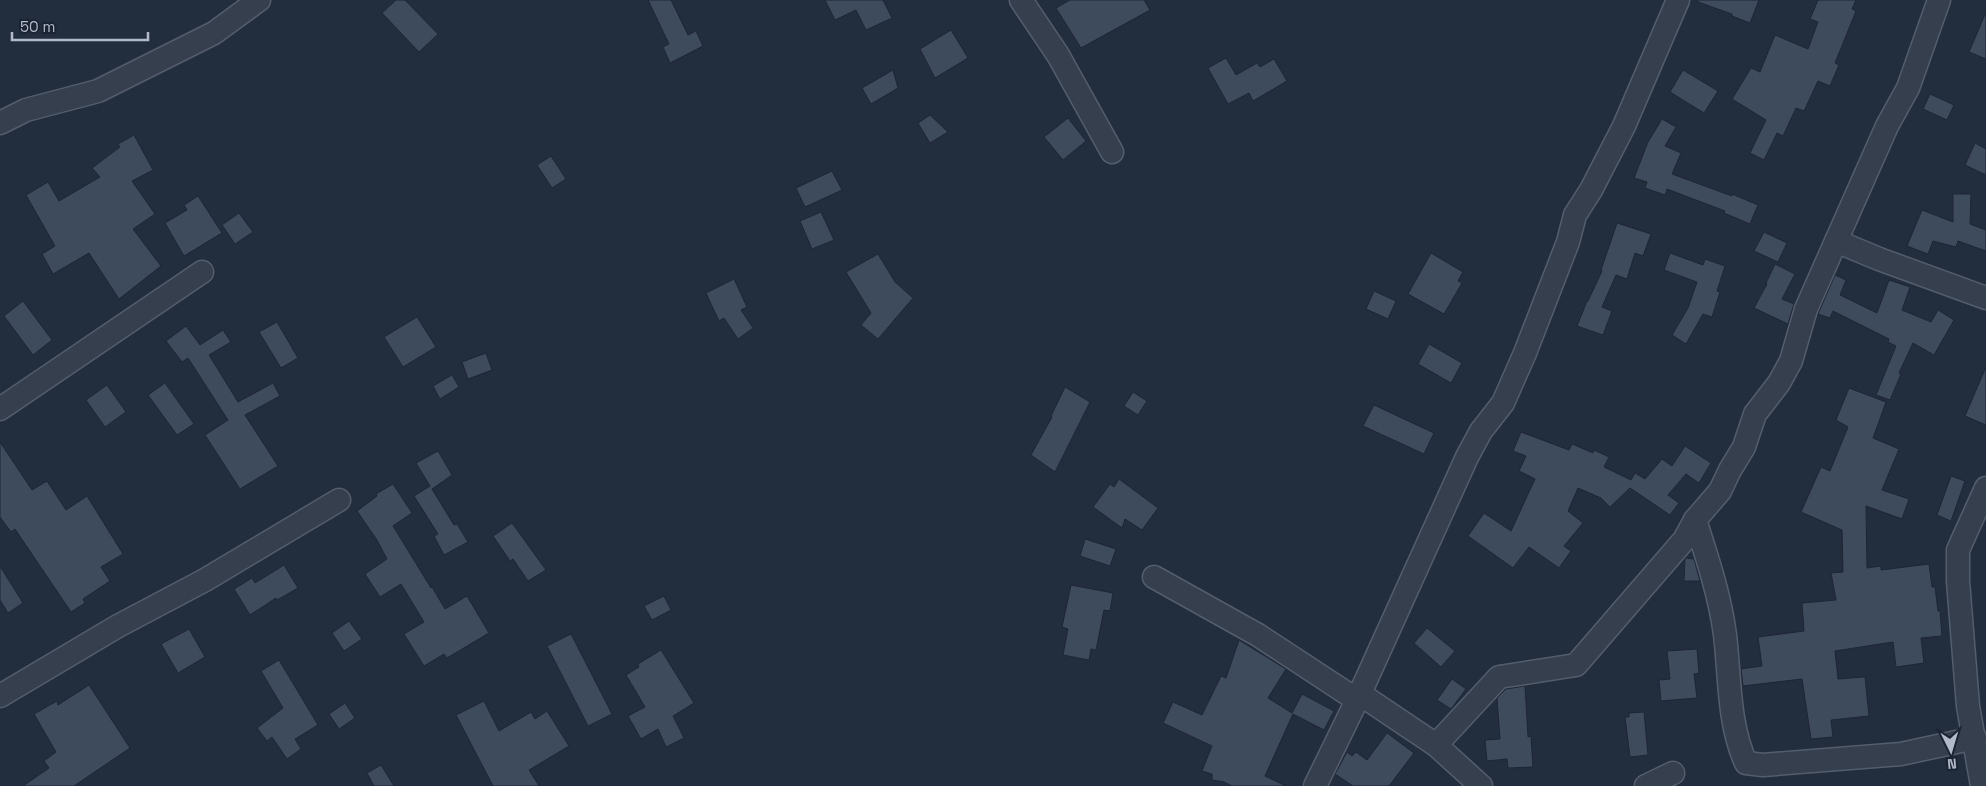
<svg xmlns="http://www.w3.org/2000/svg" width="1986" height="786" viewBox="0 0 1986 786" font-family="'Space Grotesk',sans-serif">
<rect width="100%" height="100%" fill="#222d3e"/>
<g fill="#3e4b5d" stroke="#1d2635">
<polygon points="396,0 405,0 438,34 419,52 382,13"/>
<polygon points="648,0 671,0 688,35 696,31 703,46 670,63 663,47 669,44"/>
<polygon points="825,0 883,0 892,18 866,30 856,10 835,20"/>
<polygon points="1070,0 1144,0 1150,10 1081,48 1056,8"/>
<polygon points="1698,0 1759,0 1750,23 1732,16 1732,14 1698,2"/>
<polygon points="1818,0 1856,0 1852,9 1856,11 1835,63 1839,65 1830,86 1818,81 1804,111 1796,108 1783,136 1777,133 1764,160 1750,153 1766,120 1732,99 1751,68 1760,72 1775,35 1808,49 1818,22 1810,19"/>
<polygon points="1986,12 1986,59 1969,52"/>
<polygon points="951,30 968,58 935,78 920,49"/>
<polygon points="1226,58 1236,75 1257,63 1260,67 1274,59 1287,81 1253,101 1249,93 1228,104 1208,68"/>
<polygon points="893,70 898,88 871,104 862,88"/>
<polygon points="1683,70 1718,91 1704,113 1670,92"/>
<polygon points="1930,94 1954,105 1947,120 1923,109"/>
<polygon points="930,115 948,132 930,143 918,123"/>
<polygon points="1068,118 1086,141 1063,160 1044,137"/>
<polygon points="1662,119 1676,127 1665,146 1681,153 1672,174 1732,196 1732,194 1758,205 1750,224 1724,213 1725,211 1667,189 1665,195 1645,188 1647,182 1634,178 1648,142"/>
<polygon points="134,135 153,170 132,181 155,214 133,229 161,266 119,299 89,253 53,274 42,254 55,246 26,195 48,182 59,201 100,177 92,168 120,147 118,144"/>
<polygon points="1975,143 1986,149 1986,175 1965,165"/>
<polygon points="551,156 566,179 552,188 537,165"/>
<polygon points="832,171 842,190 805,207 796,188"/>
<polygon points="1953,194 1971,194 1970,224 1986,230 1986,251 1958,241 1956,247 1933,241 1928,254 1907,246 1922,210 1953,222"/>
<polygon points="198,196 222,233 184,256 165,223 187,210 184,205"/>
<polygon points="821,212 834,240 812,249 800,221"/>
<polygon points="239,213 253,232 235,244 222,225"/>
<polygon points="1617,223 1651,234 1643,256 1635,253 1627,279 1616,275 1602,307 1612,311 1603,335 1577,326 1587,301 1588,301 1602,271 1601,270"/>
<polygon points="1764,232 1787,243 1778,262 1754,251"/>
<polygon points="1431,253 1463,272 1458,281 1462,283 1444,314 1408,294"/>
<polygon points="1670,253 1703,265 1705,259 1725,266 1717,291 1720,292 1712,317 1703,314 1686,344 1672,335 1688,308 1697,282 1664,270"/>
<polygon points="878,254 895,282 913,298 878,339 861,325 871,313 846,272"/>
<polygon points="1775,264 1795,274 1782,299 1794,304 1788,324 1754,308 1767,284 1766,283"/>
<polygon points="1835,275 1846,280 1840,295 1877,313 1889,280 1910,287 1902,310 1931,322 1938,310 1954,320 1934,355 1913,343 1899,373 1901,374 1890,400 1876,395 1896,346 1888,342 1889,339 1833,311 1830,318 1818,314"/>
<polygon points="734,279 747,307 741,310 753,328 738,339 724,318 719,321 706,293"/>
<polygon points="1374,291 1396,301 1388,319 1366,309"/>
<polygon points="23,301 52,340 33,355 4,316"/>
<polygon points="417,317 436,347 403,367 384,337"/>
<polygon points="277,322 298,358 281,368 259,332"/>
<polygon points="186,326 200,345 223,330 231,342 209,355 238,402 273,383 280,396 245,415 278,466 240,489 205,435 228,420 188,358 182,362 166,341"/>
<polygon points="1429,344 1462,363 1451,383 1418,364"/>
<polygon points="486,353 492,370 468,379 462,362"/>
<polygon points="1986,367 1986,425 1965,416"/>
<polygon points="452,375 459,387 440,399 433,386"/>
<polygon points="165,383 194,424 177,435 148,395"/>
<polygon points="107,385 126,412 105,427 86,400"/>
<polygon points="1065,387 1090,402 1055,472 1031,455 1052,417 1051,416"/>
<polygon points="1849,388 1886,402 1873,438 1899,449 1882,490 1909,499 1902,519 1866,506 1867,568 1881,566 1881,570 1929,564 1932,587 1935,587 1938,611 1940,611 1942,636 1921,638 1924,663 1896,667 1893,642 1835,651 1838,679 1865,677 1869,716 1831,720 1833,737 1811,739 1802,679 1743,686 1741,669 1762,666 1758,637 1804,631 1802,603 1836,600 1831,573 1843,572 1842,530 1801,512 1821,467 1830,471 1848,427 1836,420"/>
<polygon points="1133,392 1147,401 1138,415 1124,406"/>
<polygon points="1374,405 1434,433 1424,454 1363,426"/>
<polygon points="1521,432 1569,450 1572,444 1593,453 1594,450 1609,457 1604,467 1631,480 1635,473 1645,479 1662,459 1672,466 1685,446 1711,463 1699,483 1686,474 1668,495 1679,503 1670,515 1630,488 1610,507 1601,498 1578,488 1568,511 1583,523 1564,546 1571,551 1559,568 1529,547 1513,568 1468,536 1484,513 1511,531 1535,479 1519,471 1526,456 1513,451"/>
<polygon points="0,442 32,490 47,481 66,510 87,496 123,554 101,567 110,581 83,599 85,603 71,612 15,529 11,532 0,517"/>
<polygon points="438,451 452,475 432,489 454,525 457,524 468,542 444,555 434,536 438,534 414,496 430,486 416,463"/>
<polygon points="1951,476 1965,481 1951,521 1937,515"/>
<polygon points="1119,479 1158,508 1142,530 1125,519 1122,528 1093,507 1110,484 1114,487"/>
<polygon points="393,484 412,513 393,526 431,588 432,587 445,609 467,596 489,633 447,658 444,654 424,666 404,634 424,622 401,584 380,597 365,574 387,559 377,540 357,511 377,496 376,494"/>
<polygon points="512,523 546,570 528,581 513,559 510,561 493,536"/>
<polygon points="1085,539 1116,549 1110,566 1080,556"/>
<polygon points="1685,558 1694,559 1700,581 1684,581"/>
<polygon points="284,565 298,588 277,600 276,598 250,615 234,589 252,578 255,583"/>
<polygon points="0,566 23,603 8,613 0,600"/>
<polygon points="1071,585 1113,593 1110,611 1104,610 1096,650 1091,649 1089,660 1063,655 1068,629 1062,627"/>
<polygon points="664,596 671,610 652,620 644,606"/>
<polygon points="349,621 362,639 344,651 332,633"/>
<polygon points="1427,628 1455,651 1441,667 1414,643"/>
<polygon points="189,629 205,657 178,673 161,644"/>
<polygon points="571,634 612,714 588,726 547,646"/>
<polygon points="1239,640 1286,669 1268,698 1292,713 1302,694 1334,711 1324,730 1293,714 1265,776 1286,786 1232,786 1224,782 1212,780 1212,774 1202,771 1212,746 1163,723 1173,702 1202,715 1221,676 1226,678"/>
<polygon points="1697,649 1699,673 1694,674 1697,698 1661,701 1659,680 1670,679 1667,651"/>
<polygon points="661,650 694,703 673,716 684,738 666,747 658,729 641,739 628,716 645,707 626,675 639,667 638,664"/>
<polygon points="279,660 318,725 295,739 301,749 287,759 272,737 267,741 257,728 283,708 261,671"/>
<polygon points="1452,679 1466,689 1451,709 1437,700"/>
<polygon points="89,685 130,748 74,786 23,786 49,768 44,761 56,752 34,714 57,701 58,705"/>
<polygon points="1525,686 1528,737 1531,736 1533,767 1508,768 1507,759 1487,761 1485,740 1500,739 1497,698 1506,689"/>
<polygon points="484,701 499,731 531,712 535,719 547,711 569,746 529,770 539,786 493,786 456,715"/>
<polygon points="345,703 355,718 339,729 329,714"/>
<polygon points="1644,712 1648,755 1630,757 1625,717 1629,717 1629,713"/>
<polygon points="1387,733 1414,753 1389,786 1353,786 1335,774 1347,752 1352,756 1356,752 1367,760"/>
<polygon points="381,765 394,786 374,786 367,773"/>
</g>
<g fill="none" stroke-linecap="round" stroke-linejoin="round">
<g stroke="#545d6c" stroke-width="25">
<g id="minor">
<polyline points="1021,0 1058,55 1112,152"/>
<polyline points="0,123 26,110 98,91 214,33 259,0"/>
<polyline points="1836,241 1879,259 1986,298"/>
<polyline points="0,409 202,272"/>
<path d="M1695 520C1707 557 1720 596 1725 635 1730 676 1728 724 1746 763L1763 765 1901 754 1975 738"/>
<polyline points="1154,577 1258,635 1357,700 1467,457 1481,431 1503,403 1525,353 1568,242 1575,215 1591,190 1624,126 1678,0"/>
<polyline points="1360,694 1436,745 1481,786"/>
<polyline points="0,696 118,626 205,580 339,500"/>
<polyline points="1436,745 1499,677 1576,665 1684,540 1695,520 1720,491 1730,470 1744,447 1755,414 1779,383 1791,361 1806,309 1887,126 1908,88 1939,0"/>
<polyline points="1315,786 1357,700"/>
<polyline points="1646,786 1673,773"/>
<polyline points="1982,786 1968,706 1958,581 1958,550 1986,488"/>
</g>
</g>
<use href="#minor" stroke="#363f4e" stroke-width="22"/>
</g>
<g transform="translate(1951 751) rotate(175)" stroke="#1b2433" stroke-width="4" paint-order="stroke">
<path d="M0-4L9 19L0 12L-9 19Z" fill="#b2bac9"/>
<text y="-8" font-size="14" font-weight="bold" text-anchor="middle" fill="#b2bac9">N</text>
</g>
<path d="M12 32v8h136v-8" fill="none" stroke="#b2bac9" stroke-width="2.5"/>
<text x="20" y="32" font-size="15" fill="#b2bac9" stroke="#1b2433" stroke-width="4" paint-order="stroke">50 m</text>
</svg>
